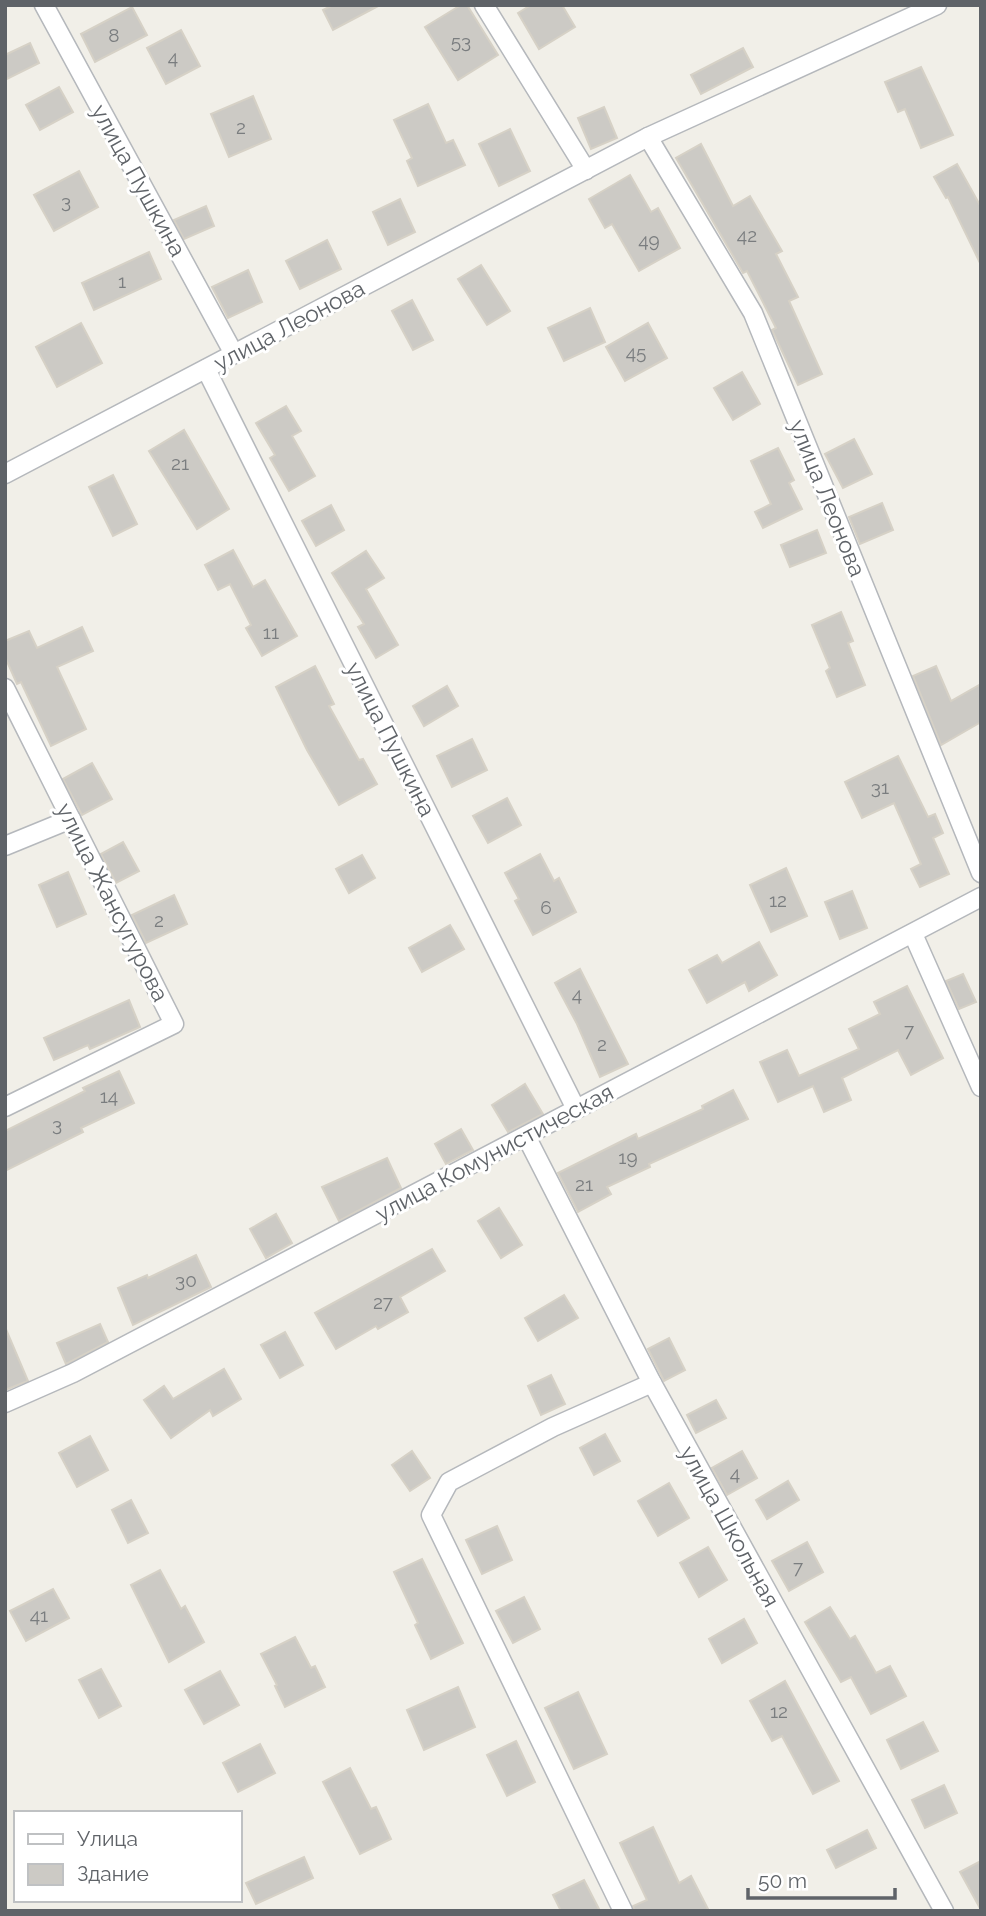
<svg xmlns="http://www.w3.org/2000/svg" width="986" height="1916" viewBox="0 0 986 1916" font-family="Raleway,sans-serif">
<rect width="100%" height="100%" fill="#f1efe8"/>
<g fill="#cccac5" stroke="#d6d1c6" stroke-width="2">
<polygon points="333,5 380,5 333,30 323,10"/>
<polygon points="461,5 467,5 498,55 458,80 425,27"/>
<polygon points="531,5 562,5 575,27 539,49 518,13"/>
<polygon points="132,7 147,35 95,62 81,34"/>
<polygon points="181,30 200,66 166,84 147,48"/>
<polygon points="30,43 39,63 5,80 5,55"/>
<polygon points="743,48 753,67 701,94 691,75"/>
<polygon points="921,67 953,135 921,148 905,109 898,112 885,82"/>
<polygon points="59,87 73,112 40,130 26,105"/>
<polygon points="253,96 271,139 229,157 211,114"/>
<polygon points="428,104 446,143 453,140 465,165 418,186 407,161 412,158 394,120"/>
<polygon points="604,107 617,138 591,149 578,118"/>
<polygon points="510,129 530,171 499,186 479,144"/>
<polygon points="701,144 733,206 750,196 782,251 776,254 798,297 789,301 822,374 798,385 772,330 776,328 747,271 743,273 676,158"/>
<polygon points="957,164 981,207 981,265 948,197 946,198 934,177"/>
<polygon points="79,171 98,207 54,231 34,195"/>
<polygon points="630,175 651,212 658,208 680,248 639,271 612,224 605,228 589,199"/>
<polygon points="400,199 415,232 388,245 373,212"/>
<polygon points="206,206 214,226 184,239 174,220"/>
<polygon points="327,240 341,269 300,289 286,261"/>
<polygon points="149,252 161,279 94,310 82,283"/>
<polygon points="481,265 510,311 487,325 458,279"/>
<polygon points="248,270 262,302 228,318 212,287"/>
<polygon points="412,300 433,340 413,350 392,311"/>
<polygon points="590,308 605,342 564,361 548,328"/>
<polygon points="81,323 102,363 57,387 36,347"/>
<polygon points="648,323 667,358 625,381 606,347"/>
<polygon points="742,372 760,404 733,420 714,388"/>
<polygon points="286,406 301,431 292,436 315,476 289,491 270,458 275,455 256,423"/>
<polygon points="184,430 229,509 197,529 149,451"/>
<polygon points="854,439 872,474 843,488 825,454"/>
<polygon points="778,448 794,480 789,483 802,509 763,528 755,512 771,504 751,461"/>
<polygon points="113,475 137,524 113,536 89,487"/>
<polygon points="882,503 893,530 860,544 849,517"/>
<polygon points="331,505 344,530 316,546 302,521"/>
<polygon points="817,530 826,553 790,567 781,545"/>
<polygon points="233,550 253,587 265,580 297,636 262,656 246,628 251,625 230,584 218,590 205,565"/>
<polygon points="366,551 384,578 366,589 398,645 376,658 358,627 364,624 332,573"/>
<polygon points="841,612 853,641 848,643 865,685 837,697 826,671 830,668 812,625"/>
<polygon points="82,627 93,651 57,667 86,729 51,746 21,682 17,684 5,657 5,641 29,631 37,648"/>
<polygon points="315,666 334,704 329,706 359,760 363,759 377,784 339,805 307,750 276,687"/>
<polygon points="936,666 951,701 981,684 981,722 941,745 913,676"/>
<polygon points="447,686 458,706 424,726 413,706"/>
<polygon points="472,739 487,770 452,787 437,756"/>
<polygon points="898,756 928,817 935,814 943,833 933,838 949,874 920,887 911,869 921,864 894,803 862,818 845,782"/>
<polygon points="92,763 112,799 82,815 63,779"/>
<polygon points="507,798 521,825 488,843 473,816"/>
<polygon points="123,842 139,871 116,883 101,854"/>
<polygon points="540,854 554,881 559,878 576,912 533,935 515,901 519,899 505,873"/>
<polygon points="362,855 375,878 349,893 336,869"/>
<polygon points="786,868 807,916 771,932 750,885"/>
<polygon points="68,872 86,914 57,927 39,885"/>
<polygon points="852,891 867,928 840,939 825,902"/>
<polygon points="174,895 187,924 146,943 132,915"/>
<polygon points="450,925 464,949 422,972 409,948"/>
<polygon points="759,942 777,975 749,991 745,982 707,1003 689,970 717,955 722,963"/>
<polygon points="580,969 628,1064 600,1077 577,1024 555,983"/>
<polygon points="963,974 976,1002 959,1009 946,981"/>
<polygon points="907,986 943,1058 911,1075 898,1050 842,1078 851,1100 824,1112 813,1086 778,1102 760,1062 787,1050 799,1076 859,1049 849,1029 880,1014 874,1002"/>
<polygon points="129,1000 140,1027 90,1049 88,1045 54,1060 44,1038"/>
<polygon points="119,1071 134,1103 81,1128 83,1132 5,1171 5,1131 85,1091 83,1088"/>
<polygon points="525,1084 543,1114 508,1132 492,1105"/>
<polygon points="733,1090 748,1119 649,1164 650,1167 607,1187 611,1194 578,1212 558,1173 636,1134 638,1139 703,1109 702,1106"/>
<polygon points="461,1129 473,1150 446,1164 435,1144"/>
<polygon points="387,1158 401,1188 339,1221 322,1187"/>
<polygon points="499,1208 522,1245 501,1258 478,1221"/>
<polygon points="276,1214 292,1243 266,1258 250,1229"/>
<polygon points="432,1249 445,1271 400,1297 408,1312 378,1329 376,1326 336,1349 315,1313"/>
<polygon points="196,1255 211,1287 133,1325 118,1288 147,1275 148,1278"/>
<polygon points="564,1295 578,1318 538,1341 525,1318"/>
<polygon points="100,1324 108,1342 66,1364 57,1343"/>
<polygon points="5,1327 28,1381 5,1390"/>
<polygon points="285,1332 303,1365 280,1378 261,1345"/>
<polygon points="669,1338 685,1370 664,1381 648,1349"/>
<polygon points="224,1369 241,1399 213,1416 210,1410 171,1438 144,1400 164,1386 173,1399"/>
<polygon points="551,1375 565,1404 541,1415 528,1386"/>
<polygon points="716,1400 726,1418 696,1433 687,1415"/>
<polygon points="605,1434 620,1461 594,1475 580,1448"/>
<polygon points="90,1436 108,1470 77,1487 59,1453"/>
<polygon points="412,1451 430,1478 410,1491 392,1465"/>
<polygon points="742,1451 757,1478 727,1495 712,1468"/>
<polygon points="788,1481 799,1500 767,1519 756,1500"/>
<polygon points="669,1483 689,1518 658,1536 638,1501"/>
<polygon points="131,1500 148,1533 128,1543 112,1510"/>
<polygon points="497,1526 512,1560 482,1574 466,1540"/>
<polygon points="807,1542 823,1572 789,1591 772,1561"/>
<polygon points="708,1547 727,1580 699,1597 680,1563"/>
<polygon points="422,1559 463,1643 431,1659 415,1625 418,1623 394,1572"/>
<polygon points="160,1570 181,1609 185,1606 204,1642 169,1662 131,1585"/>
<polygon points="53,1589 69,1618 26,1641 10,1611"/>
<polygon points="524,1597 540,1629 513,1643 496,1611"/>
<polygon points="830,1607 850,1639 855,1636 876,1673 890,1666 906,1696 871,1714 851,1677 841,1682 805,1622"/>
<polygon points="744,1619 757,1643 722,1663 709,1639"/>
<polygon points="295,1637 311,1668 315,1666 325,1687 285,1707 275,1686 277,1685 261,1654"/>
<polygon points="101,1669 121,1706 99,1718 79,1680"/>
<polygon points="220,1671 239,1705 204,1724 185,1690"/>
<polygon points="785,1681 839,1781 813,1794 782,1736 772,1741 750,1701"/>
<polygon points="458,1687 475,1727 424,1750 407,1710"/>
<polygon points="578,1692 607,1754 574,1769 545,1708"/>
<polygon points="923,1722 938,1751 901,1769 887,1740"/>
<polygon points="516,1741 535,1782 507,1796 487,1755"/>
<polygon points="260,1744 275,1773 238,1792 223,1763"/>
<polygon points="350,1768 371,1809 376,1807 391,1839 360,1854 323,1782"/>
<polygon points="944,1785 957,1813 925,1828 912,1800"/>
<polygon points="653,1827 679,1883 691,1876 709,1911 634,1911 633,1906 647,1900 620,1843"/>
<polygon points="867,1830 876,1848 836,1868 827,1850"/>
<polygon points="304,1857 313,1878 256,1904 246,1883"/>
<polygon points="981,1861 981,1910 960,1872"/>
<polygon points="584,1880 600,1911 561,1911 553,1895"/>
</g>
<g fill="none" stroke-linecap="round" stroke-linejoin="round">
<g stroke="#b5b8bc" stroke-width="21">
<g id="street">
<polyline points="44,5 234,354"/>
<polyline points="484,5 586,170"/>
<polyline points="648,137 753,313 981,873"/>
<polyline points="206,369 576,1109"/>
<polyline points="5,474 648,137 937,5"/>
<polyline points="5,688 174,1024 5,1107"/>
<polyline points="5,846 71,819"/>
<polyline points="913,934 981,1087"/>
<polyline points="526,1136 652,1383 944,1911"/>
<polyline points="5,1403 73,1373 981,897"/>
<polyline points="623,1911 431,1515 449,1482 553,1427 652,1383"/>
</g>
</g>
<use href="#street" stroke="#fff" stroke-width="18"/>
</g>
<g text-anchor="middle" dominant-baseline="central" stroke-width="6" stroke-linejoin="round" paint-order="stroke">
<g font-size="19" fill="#7a7d7f">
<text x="114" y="35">8</text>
<text x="461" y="41">53</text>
<text x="173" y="57">4</text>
<text x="241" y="127">2</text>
<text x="66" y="201">3</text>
<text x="747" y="235">42</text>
<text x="649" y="240">49</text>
<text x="122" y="281">1</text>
<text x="636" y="352">45</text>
<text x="180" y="463">21</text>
<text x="271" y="632">11</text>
<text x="880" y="787">31</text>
<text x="778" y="900">12</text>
<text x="546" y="907">6</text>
<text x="159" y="920">2</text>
<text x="577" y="994">4</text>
<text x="909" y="1030">7</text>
<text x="602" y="1044">2</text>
<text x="109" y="1096">14</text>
<text x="57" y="1124">3</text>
<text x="628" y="1157">19</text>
<text x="584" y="1184">21</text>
<text x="186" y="1280">30</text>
<text x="383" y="1302">27</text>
<text x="735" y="1473">4</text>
<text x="798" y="1567">7</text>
<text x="39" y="1615">41</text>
<text x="779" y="1711">12</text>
</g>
<g font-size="23" fill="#5f6368" stroke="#fff">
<text transform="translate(139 180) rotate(61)">улица Пушкина</text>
<text transform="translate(289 325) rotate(-28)">улица Леонова</text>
<text transform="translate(828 498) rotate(68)">улица Леонова</text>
<text transform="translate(391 739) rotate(63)">улица Пушкина</text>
<text transform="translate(113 902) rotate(63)">улица Жансугурова</text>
<text transform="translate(494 1152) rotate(-28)">улица Комунистическая</text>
<text transform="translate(730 1526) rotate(61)">улица Школьная</text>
</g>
</g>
<rect width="986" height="1916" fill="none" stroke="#5f6368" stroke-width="14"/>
<rect x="14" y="1811" width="228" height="91" fill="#ffffff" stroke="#bfc1c3" stroke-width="2"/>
<rect x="28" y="1834" width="35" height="10" fill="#ffffff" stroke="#bfc1c3" stroke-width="2"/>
<text x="77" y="1846" font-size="21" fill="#5f6368">Улица</text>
<rect x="28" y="1864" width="35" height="21" fill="#cccac5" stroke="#bfc1c3" stroke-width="2"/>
<text x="77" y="1881" font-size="21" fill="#5f6368">Здание</text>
<path d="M748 1888v10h147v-10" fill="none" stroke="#5f6368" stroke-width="3.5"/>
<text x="758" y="1888" font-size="21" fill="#5f6368" stroke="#ffffff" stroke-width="5" paint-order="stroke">50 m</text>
</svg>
